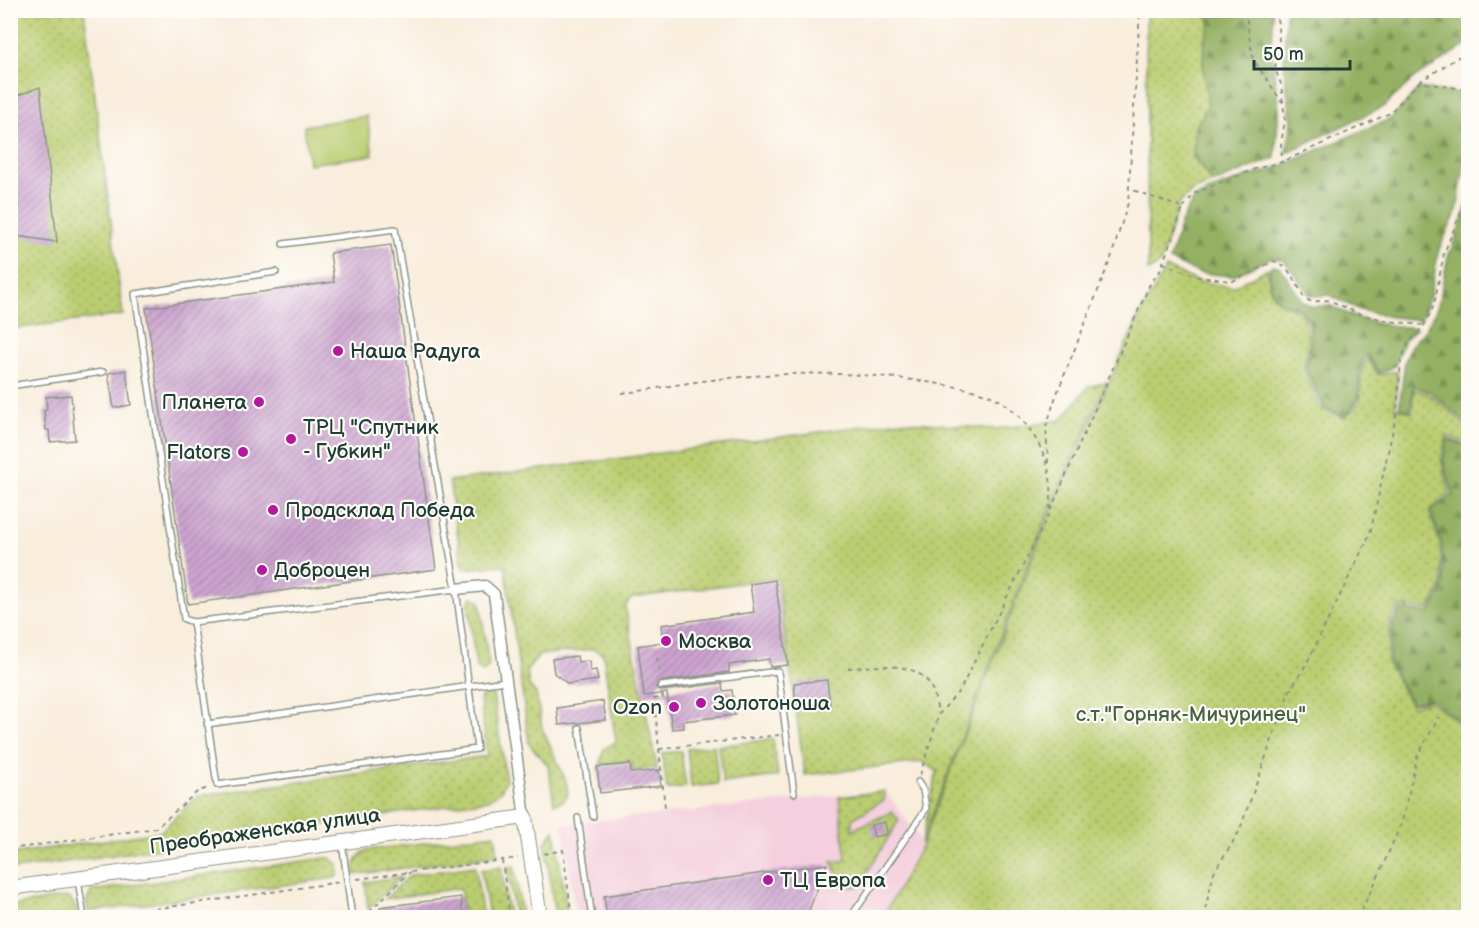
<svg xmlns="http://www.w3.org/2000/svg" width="1479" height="928" viewBox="0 0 1479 928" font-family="'Balsamiq Sans',sans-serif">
<defs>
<pattern id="grass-dots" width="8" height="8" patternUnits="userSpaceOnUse" patternTransform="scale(1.5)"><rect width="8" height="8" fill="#bbcd71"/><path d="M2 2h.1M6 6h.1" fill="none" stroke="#97a85e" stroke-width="1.8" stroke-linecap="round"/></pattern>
<pattern id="forest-firs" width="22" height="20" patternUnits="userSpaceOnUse" patternTransform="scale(1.5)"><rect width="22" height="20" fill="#94b063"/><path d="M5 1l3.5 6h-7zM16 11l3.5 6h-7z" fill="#789052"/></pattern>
<pattern id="building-hatch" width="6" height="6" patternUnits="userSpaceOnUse" patternTransform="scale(1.5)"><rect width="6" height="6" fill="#cda4d0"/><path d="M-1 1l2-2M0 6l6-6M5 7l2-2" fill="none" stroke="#a687aa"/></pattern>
</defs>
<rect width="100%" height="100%" fill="#fdfcf7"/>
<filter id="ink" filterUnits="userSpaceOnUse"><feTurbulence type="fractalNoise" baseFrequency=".0167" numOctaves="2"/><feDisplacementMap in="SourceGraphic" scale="12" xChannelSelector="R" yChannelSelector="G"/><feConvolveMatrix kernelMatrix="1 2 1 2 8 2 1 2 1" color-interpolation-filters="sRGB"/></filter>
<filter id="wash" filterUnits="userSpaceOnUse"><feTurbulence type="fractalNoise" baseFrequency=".008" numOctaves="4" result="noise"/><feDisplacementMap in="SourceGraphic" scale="24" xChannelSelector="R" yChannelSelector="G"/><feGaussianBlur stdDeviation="1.35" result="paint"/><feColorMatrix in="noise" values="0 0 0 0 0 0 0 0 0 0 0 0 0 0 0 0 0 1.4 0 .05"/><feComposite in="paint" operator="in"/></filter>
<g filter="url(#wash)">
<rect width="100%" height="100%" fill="#f9eddc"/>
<polygon fill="#f4cfdd" points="885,791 923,843 906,872 884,917 576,917 563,824"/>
<g fill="url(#grass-dots)" stroke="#6d8552" stroke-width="1.5">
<polygon points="10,11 84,11 123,315 11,329"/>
<polygon points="1146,11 1205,11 1210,22 1204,44 1203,65 1208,106 1195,128 1193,156 1213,183 1192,191 1179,204 1160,264 1148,271"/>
<path d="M1166 268 1197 281 1233 287 1267 269C1271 298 1271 301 1300 311L1306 321 1309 345 1304 367 1320 408 1345 418 1360 402 1362 368 1368 359 1378 375 1398 371 1395 407 1412 413 1414 389 1432 396 1468 427V443L1447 436 1441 459 1450 494 1429 511 1440 544 1442 584 1429 610 1399 606 1391 620 1387 662 1412 707 1430 701 1458 722 1468 704V917H883L922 845 1050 513 1139 316Z"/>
<polygon points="1107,382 1048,512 921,844 937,771 922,762 805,775 777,578 632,598 625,606 657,768 632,771 631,761 600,765 604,749 616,742 603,654 593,649 540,655 527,670 529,686 536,693 542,728 566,781 568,794 563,801 554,804 548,765 529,744 505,565 463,569 449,481 901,421 996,429 1061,420 1088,387"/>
<polygon points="472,597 480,601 489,666 483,672 476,667 468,603"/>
<polygon points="485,692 493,695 506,780 501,791 488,800 11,870 11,854 160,832 198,796 487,756 480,699"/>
<polygon points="773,739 778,776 723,783 718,746"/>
<polygon points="714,745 718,784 691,787 687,749"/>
<polygon points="681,751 686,787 667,790 662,753"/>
<polygon points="885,791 884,800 852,819 852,830 892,812 899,820 859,886 850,887 842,881 832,862 846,860 839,797"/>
<polygon points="555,830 568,917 555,917 545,843"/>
<path d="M495 834 498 855 355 875C353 864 356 856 367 850Z"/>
<polygon points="325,858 330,858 338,864 338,876 334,878 88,912 86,903 91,891"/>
<polygon points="475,866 483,917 464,917 460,888 385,899 410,875"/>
<polygon points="514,866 522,917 515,917 507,867"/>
<polygon points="501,867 509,917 489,917 481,870"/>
<polygon points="401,877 368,909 365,882"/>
<path d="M66 897C75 901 76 908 78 916L11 917V906Z"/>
</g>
<g fill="url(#forest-firs)" stroke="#5a764c" stroke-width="1.5">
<polygon points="1205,11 1273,11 1272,58 1279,109 1275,158 1213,183 1193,156 1195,128 1208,106 1203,65 1204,44 1210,22"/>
<polygon points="1286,11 1468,11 1468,44 1413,79 1385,106 1286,153 1292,122 1284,70"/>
<path d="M1419 88 1468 95 1467 146 1457 211 1439 249 1430 296 1421 320 1391 317 1360 310 1329 295 1310 296 1285 261 1272 257 1233 276 1200 273 1169 260C1176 241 1181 215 1194 200 1201 192 1256 173 1269 171L1392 118Z"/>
<polygon points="1468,198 1468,424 1432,393 1413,386 1410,411 1399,408 1405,361 1411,346 1426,329 1438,306 1448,257 1464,217"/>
<polygon points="1273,265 1280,267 1303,302 1313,307 1329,305 1357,318 1387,325 1416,328 1403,342 1395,366 1379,373 1367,355 1360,367 1358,400 1345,416 1323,407 1306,367 1311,346 1309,321 1301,309 1283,303 1272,294 1269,268"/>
<polygon points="1448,439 1468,446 1468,699 1457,719 1431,699 1412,704 1389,663 1393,623 1400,609 1430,613 1444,584 1442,544 1431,511 1453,495 1443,460"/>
</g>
<polygon fill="#bbcd71" stroke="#6d8552" stroke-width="1.5" points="367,116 373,155 309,164 304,126"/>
<g id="blocks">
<g fill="url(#building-hatch)">
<polygon points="40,87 57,242 10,235 10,98"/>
<polygon points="391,245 436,569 188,604 146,308 334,282 330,253"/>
<polygon points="126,370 131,405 114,408 108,373"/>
<polygon points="71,395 75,440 50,442 49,430 46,430 44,411 47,410 46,397"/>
<polygon points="775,580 788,665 770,667 769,659 729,665 729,672 659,682 656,687 661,691 722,683 723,691 732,690 735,715 683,721 684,728 672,729 667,693 644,696 638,646 663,642 661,625 754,612 750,584"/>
<polygon points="577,656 578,662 589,661 590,671 596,670 598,680 568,684 554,673 552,659"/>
<polygon points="827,680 830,705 796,709 794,683"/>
<polygon points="603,701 606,720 559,725 557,708"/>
<polygon points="630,764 631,773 659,770 661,786 600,793 597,767"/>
<polygon points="885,822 887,834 874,837 871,825"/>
<polygon points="827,864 806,918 607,918 604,896"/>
<polygon points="461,897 463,918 381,918 380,907"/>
</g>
</g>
</g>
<g filter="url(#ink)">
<use href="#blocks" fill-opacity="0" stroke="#8c9588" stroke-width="1.5"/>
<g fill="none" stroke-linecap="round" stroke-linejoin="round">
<g stroke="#8c9588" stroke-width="8">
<g id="service">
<polyline points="276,272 135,294 184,619 193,622 217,785 477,749 456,589 395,229 283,244"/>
<polyline points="10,386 103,372"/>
<polyline points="193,622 456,589"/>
<polyline points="661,686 778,671 794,793"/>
<polyline points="207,724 505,681"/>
<polyline points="579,728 593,816"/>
<polyline points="578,818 592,918"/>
<polyline points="342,842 352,918"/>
<polyline points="78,880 84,918"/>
<polyline points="850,918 926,809 923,790 918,782"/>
</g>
</g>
<g stroke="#8c9588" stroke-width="13">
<polyline id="minor" points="456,589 485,586 494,594 525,817"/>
</g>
<g stroke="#8c9588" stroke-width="16">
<polyline id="secondary" points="10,888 525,817 540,918"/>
</g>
<g stroke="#8c9588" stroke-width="2" stroke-dasharray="4.5 4.5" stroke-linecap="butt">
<polyline points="1245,10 1253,59 1282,102"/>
<polyline points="1279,10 1277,16 1279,39 1275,69 1281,84 1285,120 1281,144 1282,162"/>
<polyline points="1419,82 1468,51"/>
<polyline points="1183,208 1195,193 1255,169 1282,162 1390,113 1419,82 1468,90"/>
<path d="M1163 263 1198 277 1233 281 1274 261C1290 266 1297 284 1304 298L1312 302 1329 300 1359 314 1389 321 1422 325"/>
<path d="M622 393C652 390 682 383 712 380 785 371 860 371 933 383 953 386 982 390 999 400 1028 418 1049 454 1051 487 1052 495 1050 505 1049 514"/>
<polyline points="1048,463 1046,427 1056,396 1111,258 1128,203 1140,10"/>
<polyline points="657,658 660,676"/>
<path d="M848 668C873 667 918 659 931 687 935 695 936 706 939 714"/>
<polyline points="662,694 663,698 654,699 665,808"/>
<polyline points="659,749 779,735"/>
<polyline points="920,775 939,714 960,690 1048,516 1150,284 1160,271 1183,208 1130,189"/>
<polyline points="10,849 156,828 197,792 208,788"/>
<polyline points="544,854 563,850 572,918"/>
<polyline points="502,860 510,918"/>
<polyline points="357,879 518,858"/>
<polyline points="93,918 340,882"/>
<polyline points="363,918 410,872"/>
<polyline points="1203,918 1214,872 1239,832 1289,692 1307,663 1370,534 1397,411 1401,361 1407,345 1424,325 1434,305 1444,253 1460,215 1468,176"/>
<polyline points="1357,918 1376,881 1402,822 1417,757 1439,717"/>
</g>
<use href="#service" stroke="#fff" stroke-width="5"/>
<use href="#minor" stroke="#fff" stroke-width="10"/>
<use href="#secondary" stroke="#fff" stroke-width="14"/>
</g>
</g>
<g fill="#b5179e" stroke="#fdfcf7" stroke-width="2">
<circle cx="338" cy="351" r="6"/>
<circle cx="259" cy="402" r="6"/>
<circle cx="291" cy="439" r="6"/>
<circle cx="243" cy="452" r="6"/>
<circle cx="273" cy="510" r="6"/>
<circle cx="262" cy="570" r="6"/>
<circle cx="666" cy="641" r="6"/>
<circle cx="701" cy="703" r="6"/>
<circle cx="674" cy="707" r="6"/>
<circle cx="768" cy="880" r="6"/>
</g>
<g text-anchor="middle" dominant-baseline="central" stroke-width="4.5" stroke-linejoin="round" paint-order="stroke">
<g font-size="21" fill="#1f3d34" stroke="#fdfcf7" text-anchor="start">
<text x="350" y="351">Наша Радуга</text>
<text x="247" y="402" text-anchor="end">Планета</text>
<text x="303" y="427">ТРЦ "Спутник<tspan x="303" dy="24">- Губкин"</tspan></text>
<text x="231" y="452" text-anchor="end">Flators</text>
<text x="285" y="510">Продсклад Победа</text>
<text x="274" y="570">Доброцен</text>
<text x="678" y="641">Москва</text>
<text x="713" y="703">Золотоноша</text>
<text x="662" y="707" text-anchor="end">Ozon</text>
<text x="780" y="880">ТЦ Европа</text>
</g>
<g font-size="21" fill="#466143" stroke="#fdfcf7">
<text x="1191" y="714">с.т."Горняк-Мичуринец"</text>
</g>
<g font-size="21" fill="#1f3d34" stroke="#fdfcf7">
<text transform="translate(265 831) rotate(-8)">Преображенская улица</text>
</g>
</g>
<rect width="1479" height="928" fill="none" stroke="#fdfcf7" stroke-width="36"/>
<path d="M1254 60v9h96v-9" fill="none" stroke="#1f3d34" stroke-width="3"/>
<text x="1263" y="60" font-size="18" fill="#1f3d34" stroke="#fdfcf7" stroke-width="4.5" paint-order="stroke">50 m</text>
</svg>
